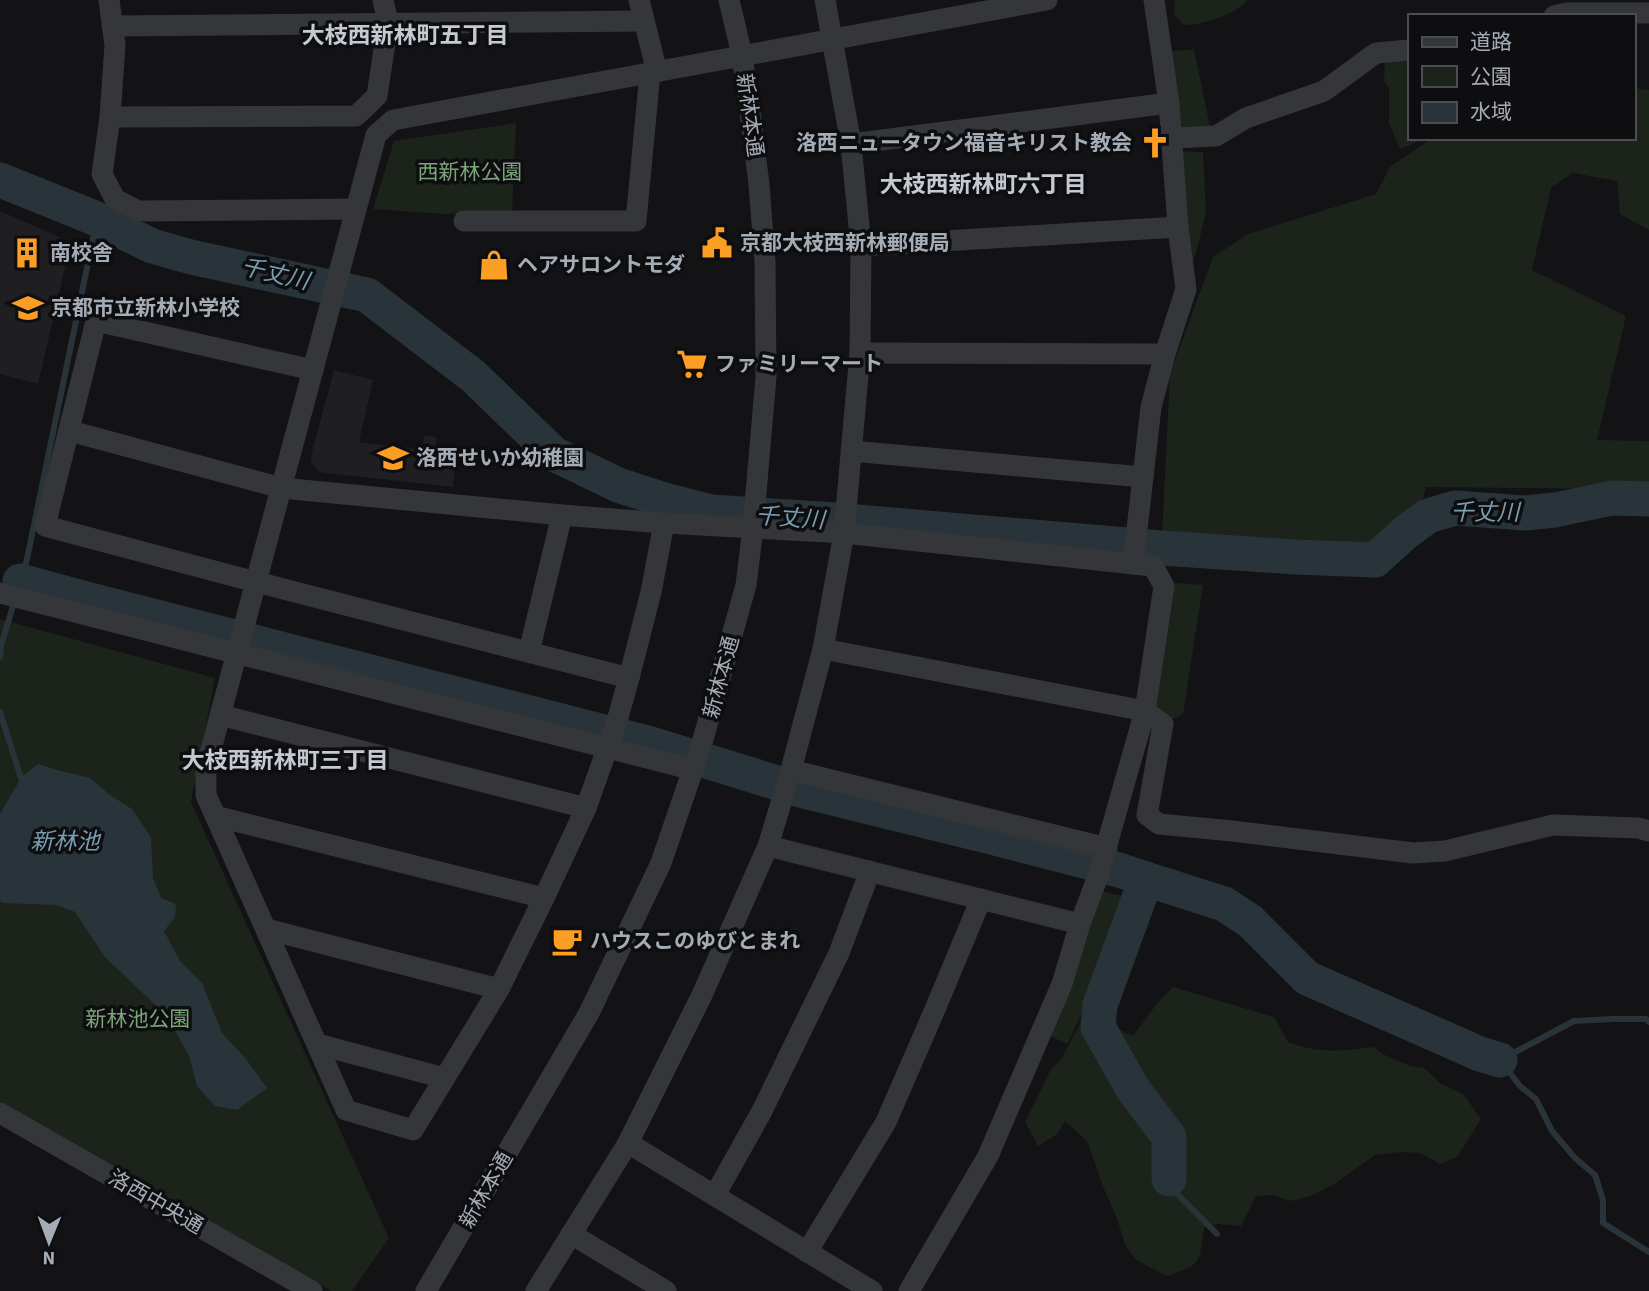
<svg xmlns="http://www.w3.org/2000/svg" width="1649" height="1291" viewBox="0 0 1649 1291" font-family="'Source Sans 3','Noto Sans JP',sans-serif">
<rect width="100%" height="100%" fill="#131315"/>
<g fill="#1f1f22">
<polygon points="0,211 71,242 38,384 0,374"/>
<polygon points="334,370 373,380 359,442 425,450 423,438 425,436 432,436 436,438 437,442 433,450 456,453 453,487 326,473 320,472 314,467 311,461 312,452"/>
</g>
<g fill="#1b231b">
<path d="M1175 0H1248C1236 14 1203 25 1184 25L1174 14Z"/>
<polygon points="1194,49 1211,132 1175,134 1165,52"/>
<polygon points="1409,55 1409,138 1427,138 1400,149 1389,123 1389,88 1384,81 1385,62"/>
<polygon points="1633,88 1649,90 1649,230 1620,214 1617,181 1573,173 1551,188 1532,270 1626,316 1597,440 1649,441 1649,489 1426,487 1421,506 1369,550 1162,537 1170,374 1213,257 1248,234 1376,194 1390,167 1432,138 1633,138"/>
<polygon points="516,123 512,212 445,214 373,209 394,141"/>
<polygon points="1176,151 1203,152 1206,212 1197,249 1185,282"/>
<polygon points="1167,582 1203,585 1183,714 1166,722 1149,709"/>
<polygon points="0,619 215,678 191,802 389,1238 352,1291 331,1291 0,1102"/>
<polygon points="1098,890 1129,898 1082,1013 1067,1044 1047,1034"/>
<path d="M1173 987 1274 1017 1288 1042C1321 1054 1339 1051 1373 1047L1383 1054 1410 1066 1424 1068 1440 1083 1463 1094 1481 1119 1457 1157 1440 1164 1421 1153 1401 1152 1375 1155 1336 1183 1311 1196 1290 1201 1274 1195 1256 1196 1241 1226 1218 1224 1204 1228C1198 1264 1204 1263 1167 1276L1136 1260 1125 1245 1117 1218 1104 1189 1087 1141 1065 1121 1057 1134 1038 1146 1025 1122 1051 1069 1062 1058 1085 1014 1133 1036 1159 1001Z"/>
</g>
<polygon fill="#29343a" points="38,764 57,770 90,778 110,795 132,809 151,837 153,878 161,898 176,904 175,917 164,931 180,961 202,983 222,1033 246,1059 267,1088 237,1110 215,1106 197,1086 189,1056 167,1016 105,957 75,912 56,905 3,903 0,901 0,814 21,778"/>
<g fill="none" stroke-linecap="round" stroke-linejoin="round">
<g stroke="#29343a" stroke-width="6">
<polyline points="0,657 1,646 27,559 97,219"/>
<polyline points="0,712 21,778"/>
<polyline points="1649,1022 1646,1019 1613,1019 1574,1021 1500,1060 1520,1086 1536,1099 1552,1131 1575,1158 1595,1175 1603,1200 1603,1223 1649,1252"/>
<polyline points="1169,1179 1174,1191 1217,1234"/>
</g>
<g stroke="#29343a" stroke-width="35">
<polyline points="0,180 97,219 152,246 191,257 367,295 473,376 554,454 618,485 664,500 711,512 822,519 1162,548 1295,557 1375,560 1406,532 1428,516 1455,508 1526,513 1555,510 1612,498 1649,499"/>
<polyline points="20,581 86,599 651,744 800,790 983,835 1119,870 1146,879 1224,904 1250,921 1307,978 1480,1054 1500,1060"/>
<polyline points="1146,879 1100,1005 1098,1027 1133,1089 1169,1137 1169,1179"/>
</g>
<g stroke="#34363a" stroke-width="21">
<polyline points="109,0 115,45 110,117 102,174 115,199 138,211 356,209"/>
<polyline points="639,0 657,72"/>
<polyline points="1554,16 1567,13 1649,13"/>
<polyline points="112,26 644,21"/>
<polyline points="110,117 356,116 377,96 388,23 383,0"/>
<polyline points="1172,138 1216,136 1246,118 1324,91 1376,53 1409,50"/>
<polyline points="851,144 1169,103"/>
<polyline points="464,221 636,221 650,73"/>
<polyline points="861,246 1178,227"/>
<polyline points="860,353 1165,354"/>
<polyline points="313,370 96,321 45,526 256,582 629,678"/>
<polyline points="70,431 281,488 562,515 664,523 844,533 1153,566 1164,586 1145,711 1098,876 1080,924 1062,984 988,1156 909,1291"/>
<polyline points="851,451 1143,477"/>
<polyline points="664,523 651,592 629,678 617,721 586,808 544,898 499,989 413,1130 346,1110 206,795 206,768 376,135 393,120 1047,0"/>
<polyline points="1133,564 1151,407 1165,354 1186,289 1178,227 1169,103 1154,0"/>
<polyline points="0,593 694,770"/>
<polyline points="823,649 1145,711 1163,724 1147,815 1159,824 1232,831 1413,853 1445,851 1553,825 1638,828 1649,831"/>
<polyline points="529,652 562,515"/>
<polyline points="220,715 586,808"/>
<polyline points="791,770 1107,848"/>
<polyline points="215,816 544,898"/>
<polyline points="768,846 1080,924"/>
<polyline points="266,929 499,989"/>
<polyline points="317,1044 444,1078"/>
<polyline points="0,1113 312,1291"/>
<polyline points="628,1143 872,1291"/>
<polyline points="715,1195 762,1111 839,953 870,871"/>
<polyline points="571,1234 666,1291"/>
<polyline points="807,1252 886,1122 936,1007 981,899"/>
<polyline points="426,1291 589,1013 661,863 702,743 746,585 753,528 766,377 765,262 759,184 749,104 742,55 729,0"/>
<polyline points="536,1291 628,1143 702,995 768,846 791,770 823,649 844,533 847,499 860,353 861,246 851,144 825,0"/>
</g>
</g>
<defs>
<g id="church-bare" transform="scale(2.415)"><path d="M-1.2-6h2.4v3.5h3.3v2.4h-3.3V6h-2.4V-.1h-3.3v-2.4h3.3Z" fill="#fc9d24" stroke="#0e0e10" stroke-width="2.5" paint-order="stroke"/></g>
<g id="civic-bare" transform="scale(2.415)"><path d="M-.6-6.5H3V-4.5H.6V-3L4-1V1h2V6H-6V1h2V-1L-.6-3ZM-1.2 2.5V6h2.4V2.5Z" fill="#fc9d24" stroke="#0e0e10" stroke-width="2.5" paint-order="stroke"/></g>
<g id="building-bare" transform="scale(2.415)"><path d="M-4-6H4V6H1V3H-1V6H-4ZM-2.5-4.3h1.7v1.8h-1.7ZM.8-4.3h1.7v1.8H.8ZM-2.5-1h1.7V.8h-1.7ZM.8-1h1.7V.8H.8Z" fill="#fc9d24" stroke="#0e0e10" stroke-width="2.5" paint-order="stroke"/></g>
<g id="shop-bare" transform="scale(2.415)"><path d="M-5-2.5h2.3a2.7 3.5 0 0 1 5.4 0H5L5.5 6h-11ZM-1.5-2.5h3a1.5 2.3 0 0 0-3 0Z" fill="#fc9d24" stroke="#0e0e10" stroke-width="2.5" paint-order="stroke"/></g>
<g id="school-bare" transform="scale(2.415)"><path d="M0-5L7-2L0 1L-7-2ZM-4 1L0 2.5L4 1V4Q0 6-4 4Z" fill="#fc9d24" stroke="#0e0e10" stroke-width="2.5" paint-order="stroke"/></g>
<g id="supermarket-bare" transform="scale(2.415)"><path d="M-6-5.5h2.5l.6 2H6L4.5 2H-2.5L-4.4-4H-6ZM-1.5 3.2a1.3 1.3 0 1 0 .1 0ZM3 3.2a1.3 1.3 0 1 0 .1 0Z" fill="#fc9d24" stroke="#0e0e10" stroke-width="2.5" paint-order="stroke"/></g>
<g id="cafe-bare" transform="scale(2.415)"><path d="M-5.5-4.5H6V0H3Q3 3.5 0 3.5H-2.5Q-5.5 3.5-5.5 0ZM3-3.2v2h1.7v-2ZM-6 4.5H4V6H-6Z" fill="#fc9d24" stroke="#0e0e10" stroke-width="2.5" paint-order="stroke"/></g>
</defs>
<g fill-rule="evenodd">
<use href="#church-bare" x="1155" y="143"/>
<use href="#civic-bare" x="717" y="243"/>
<use href="#building-bare" x="27" y="253"/>
<use href="#shop-bare" x="494" y="265"/>
<use href="#school-bare" x="28" y="308"/>
<use href="#supermarket-bare" x="692" y="364"/>
<use href="#school-bare" x="393" y="458"/>
<use href="#cafe-bare" x="567" y="941"/>
</g>
<g text-anchor="middle" dominant-baseline="central" stroke-width="7" stroke-linejoin="round" paint-order="stroke">
<g font-size="21" fill="#a4acb6" stroke="#0e0e10">
<text transform="translate(750 115) rotate(82)">新林本通</text>
<text transform="translate(721 677) rotate(-75)">新林本通</text>
<text transform="translate(486 1190) rotate(-60)">新林本通</text>
<text transform="translate(156 1202) rotate(30)">洛西中央通</text>
</g>
<g font-size="21" font-weight="bold" fill="#a4acb6" stroke="#0e0e10" text-anchor="start">
<text x="1132" y="143" text-anchor="end">洛西ニュータウン福音キリスト教会</text>
<text x="740" y="243">京都大枝西新林郵便局</text>
<text x="50" y="253">南校舎</text>
<text x="517" y="265">ヘアサロントモダ</text>
<text x="51" y="308">京都市立新林小学校</text>
<text x="715" y="364">ファミリーマート</text>
<text x="416" y="458">洛西せいか幼稚園</text>
<text x="590" y="941">ハウスこのゆびとまれ</text>
</g>
<g font-size="21" fill="#7ba37a" stroke="#0e0e10">
<text x="470" y="172">西新林公園</text>
<text x="138" y="1019">新林池公園</text>
</g>
<g font-size="23" font-weight="bold" fill="#c5cad2" stroke="#0e0e10">
<text x="405" y="35">大枝西新林町五丁目</text>
<text x="983" y="184">大枝西新林町六丁目</text>
<text x="285" y="760">大枝西新林町三丁目</text>
</g>
<g font-size="23" font-style="italic" fill="#799eb4" stroke="#0e0e10">
<text transform="translate(275 274) rotate(13)">千丈川</text>
<text x="1485" y="512">千丈川</text>
<text transform="translate(790 518) rotate(4)">千丈川</text>
<text x="65" y="841">新林池</text>
</g>
</g>
<rect x="1408" y="14" width="228" height="126" fill="#0e0e10" stroke="#4a4d52" stroke-width="2"/>
<rect x="1422" y="37" width="35" height="10" fill="#34363a" stroke="#4a4d52" stroke-width="2"/>
<text x="1470" y="49" font-size="21" fill="#a4acb6">道路</text>
<rect x="1422" y="66" width="35" height="21" fill="#1b231b" stroke="#4a4d52" stroke-width="2"/>
<text x="1470" y="84" font-size="21" fill="#a4acb6">公園</text>
<rect x="1422" y="102" width="35" height="21" fill="#29343a" stroke="#4a4d52" stroke-width="2"/>
<text x="1470" y="119" font-size="21" fill="#a4acb6">水域</text>
<g transform="translate(49 1242) rotate(181)" stroke="#0e0e10" stroke-width="5" paint-order="stroke">
<path d="M0-5L12 26L0 18L-12 26Z" fill="#a4acb6"/>
<text y="-10" font-size="19" font-weight="bold" text-anchor="middle" fill="#a4acb6">N</text>
</g>
</svg>
